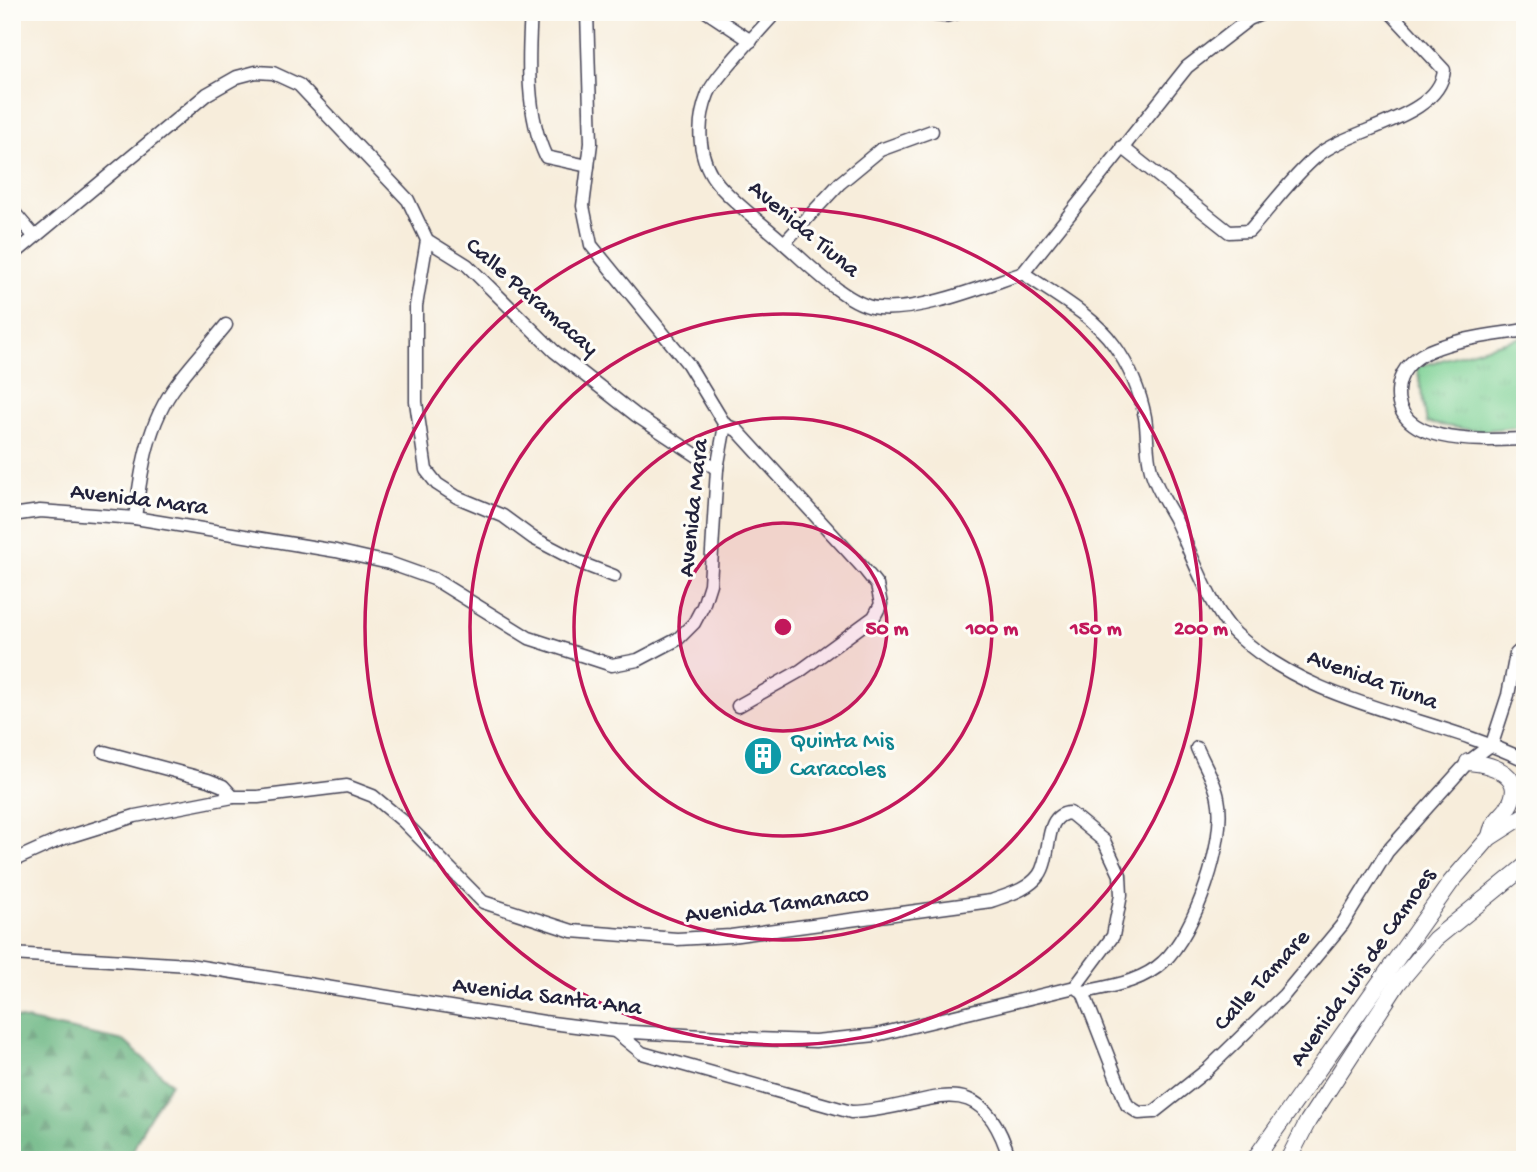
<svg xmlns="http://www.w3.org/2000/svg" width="1537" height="1172" viewBox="0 0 1537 1172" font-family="'Gochi Hand',sans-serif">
<defs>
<pattern id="forest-firs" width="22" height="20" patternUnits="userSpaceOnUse" patternTransform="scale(1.75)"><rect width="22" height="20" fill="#63b27d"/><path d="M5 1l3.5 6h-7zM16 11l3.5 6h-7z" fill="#519068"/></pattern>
<pattern id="park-tufts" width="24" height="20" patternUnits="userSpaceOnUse" patternTransform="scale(1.75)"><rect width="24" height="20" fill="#7ad093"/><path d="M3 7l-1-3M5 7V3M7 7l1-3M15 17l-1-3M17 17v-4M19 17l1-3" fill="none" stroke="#69b280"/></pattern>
</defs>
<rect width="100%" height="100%" fill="#fdfcf7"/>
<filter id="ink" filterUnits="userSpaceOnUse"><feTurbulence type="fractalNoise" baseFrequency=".0143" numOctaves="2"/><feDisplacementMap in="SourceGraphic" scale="14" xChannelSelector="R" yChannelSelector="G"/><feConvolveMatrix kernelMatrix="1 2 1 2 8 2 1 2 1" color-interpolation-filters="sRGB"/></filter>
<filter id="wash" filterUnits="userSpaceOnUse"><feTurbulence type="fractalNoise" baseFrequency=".00686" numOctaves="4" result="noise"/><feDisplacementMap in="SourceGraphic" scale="28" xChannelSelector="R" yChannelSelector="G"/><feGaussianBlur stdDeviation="1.57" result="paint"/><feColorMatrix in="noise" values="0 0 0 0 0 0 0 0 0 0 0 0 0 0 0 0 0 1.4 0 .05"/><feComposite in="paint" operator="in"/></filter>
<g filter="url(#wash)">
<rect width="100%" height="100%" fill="#f7eddb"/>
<polygon fill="url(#forest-firs)" stroke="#426a5c" stroke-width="2" points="12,1017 124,1041 171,1083 143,1128 132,1153 117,1160 12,1160"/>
<polygon fill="url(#park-tufts)" stroke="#4e7967" stroke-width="2" points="1525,336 1525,426 1478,431 1427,423 1417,367"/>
</g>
<g filter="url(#ink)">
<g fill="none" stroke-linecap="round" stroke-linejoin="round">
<g stroke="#424053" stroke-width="15">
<g id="minor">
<path d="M531 12C528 59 526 115 546 157L588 166"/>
<polyline points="707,12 751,41"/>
<path d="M776 12C761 30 714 77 708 94 696 124 697 160 719 185 739 208 764 224 786 245 808 264 848 306 878 308 921 312 981 287 1023 273 1053 294 1092 314 1114 345 1129 366 1140 391 1145 417 1148 435 1146 453 1151 470 1156 488 1165 501 1174 517 1190 549 1211 611 1236 634 1317 708 1429 714 1525 760"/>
<polyline points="913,12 945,16 961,12"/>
<path d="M1122 147 1229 232 1249 231C1271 207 1292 177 1317 156 1350 128 1440 118 1444 70L1390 12"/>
<polyline points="12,210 34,236"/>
<polyline points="427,240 416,306 416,402 426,470 437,484 457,497 503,516 533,538 583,564 614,576"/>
<polyline points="784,243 840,183 880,150 932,131"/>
<polyline points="12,256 207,94 237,77 256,72 273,73 299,85 408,200 427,240 467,265 554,351 637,416 717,469"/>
<polyline points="1023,273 1187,67 1249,19 1266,12"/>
<path d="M1525 330C1494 335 1459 338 1429 351 1412 359 1399 372 1398 391 1395 448 1489 440 1525 439"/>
<polyline points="725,425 737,430 865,570 877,585 881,604 874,617 800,671 738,706"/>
<polyline points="12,515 40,511 135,518 336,551 389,563 434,579 529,638 612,665 638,660 678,639 694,623 703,606 710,584 717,469 725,425 688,364 591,245 583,206 591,143 587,12"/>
<path d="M135 518C141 471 147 423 177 384 192 363 210 345 226 325"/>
<polyline points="1492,744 1508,695 1516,654 1525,646"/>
<polyline points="104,752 208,780 223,786 233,797"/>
<path d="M12 861 61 839 135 816 233 797H258L347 786 373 796 403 821 483 902 572 931 677 939 731 936 991 901C1007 895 1028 890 1039 875 1053 856 1042 814 1070 813L1104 841 1120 875 1121 895 1113 936 1075 987"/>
<polyline points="12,954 189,965 544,1022 615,1031 756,1039 815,1041 876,1035 1075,987"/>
<polyline points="1075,987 1083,992 1127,1105 1139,1113 1154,1112 1207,1070 1284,995 1342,925 1387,852 1468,762 1492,744"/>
<path d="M1083 992C1111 986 1142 982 1163 962 1195 933 1227 840 1218 798 1215 781 1204 764 1197 748"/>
<path d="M615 1031 642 1053 851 1112C927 1111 979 1056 1010 1160"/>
</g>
</g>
<g stroke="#424053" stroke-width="18">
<g id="tertiary">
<path d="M1468 762C1493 764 1529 776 1507 809 1499 819 1492 823 1490 837"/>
<polyline points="1254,1160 1451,882 1489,838 1525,815"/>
<polyline points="1288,1160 1308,1121 1398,983 1435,939 1525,866"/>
</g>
</g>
<use href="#minor" stroke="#fff" stroke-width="12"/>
<use href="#tertiary" stroke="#fff" stroke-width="16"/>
</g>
</g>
<circle cx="783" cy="627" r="104" fill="#c2185b" fill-opacity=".12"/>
<g fill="none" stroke="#c2185b" stroke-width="3.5">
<circle cx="783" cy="627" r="104"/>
<circle cx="783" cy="627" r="209"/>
<circle cx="783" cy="627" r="313"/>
<circle cx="783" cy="627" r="418"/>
</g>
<defs>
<g id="building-disc" transform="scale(2.0125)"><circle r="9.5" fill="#0f9aa8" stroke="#fdfcf7"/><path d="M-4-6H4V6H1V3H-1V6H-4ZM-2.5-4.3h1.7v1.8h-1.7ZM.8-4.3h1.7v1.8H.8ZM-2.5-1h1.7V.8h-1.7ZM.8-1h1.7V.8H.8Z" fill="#fff"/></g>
</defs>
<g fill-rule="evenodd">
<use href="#building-disc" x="763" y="756"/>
</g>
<g text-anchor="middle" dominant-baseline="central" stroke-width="6" stroke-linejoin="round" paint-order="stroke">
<g font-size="24" fill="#22223b" stroke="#fdfcf7">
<text transform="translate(803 230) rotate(40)">Avenida Tiuna</text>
<text transform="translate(531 298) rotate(41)">Calle Paramacay</text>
<text transform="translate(139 501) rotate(7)">Avenida Mara</text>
<text transform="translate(695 508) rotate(-84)">Avenida Mara</text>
<text transform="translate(1372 681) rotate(20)">Avenida Tiuna</text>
<text transform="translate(777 906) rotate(-7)">Avenida Tamanaco</text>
<text transform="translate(1364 968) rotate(-55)">Avenida Luis de Camoes</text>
<text transform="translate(1263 981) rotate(-47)">Calle Tamare</text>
<text transform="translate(547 998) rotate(7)">Avenida Santa Ana</text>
</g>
<g font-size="24" fill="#0d838f" stroke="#fdfcf7" text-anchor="start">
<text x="790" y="742">Quinta Mis<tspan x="790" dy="28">Caracoles</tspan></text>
</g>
</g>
<circle cx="783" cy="627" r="10" fill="#c2185b" stroke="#fdfcf7" stroke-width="3.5"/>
<g font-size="21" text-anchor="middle" font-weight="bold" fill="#c2185b" stroke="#fdfcf7" stroke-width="6" stroke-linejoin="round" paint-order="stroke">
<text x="887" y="634">50 m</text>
<text x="992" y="634">100 m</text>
<text x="1096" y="634">150 m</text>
<text x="1201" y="634">200 m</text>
</g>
<rect width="1537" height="1172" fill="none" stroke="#fdfcf7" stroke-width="42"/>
</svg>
